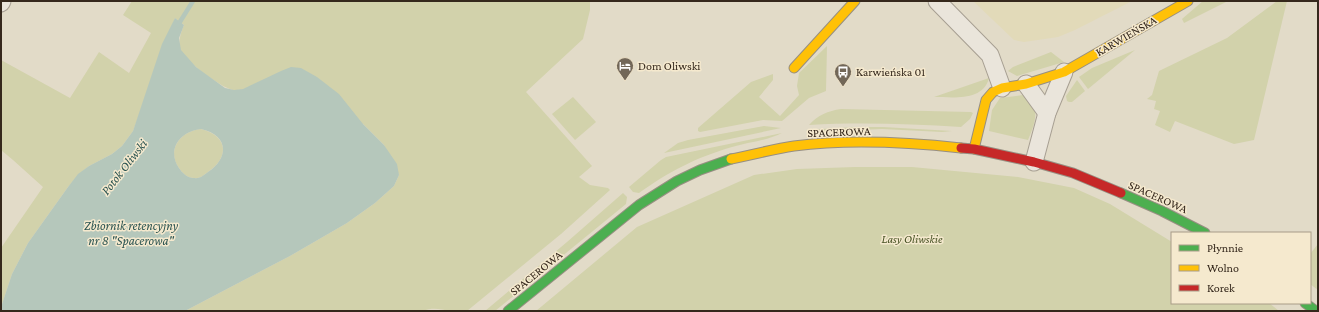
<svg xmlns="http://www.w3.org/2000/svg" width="1319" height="312" viewBox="0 0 1319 312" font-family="'Crimson Pro',serif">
<rect width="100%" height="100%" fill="#e2dbc8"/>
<polygon fill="#e2dab9" points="973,1 1132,1 1075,30 1058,37 1024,42 1014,40"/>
<g fill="#d2d2ab">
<path d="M132 1H590V10L583 39 526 92 592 166 579 177 590 185 608 188 610 190 561 234 467 311C462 311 456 312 451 311 439 309 434 307 422 311H185L290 256 347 223 375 203 394 186 399 175 384 145 363 124 251 87C245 89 239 91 233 90 220 87 185 61 180 49 178 41 181 32 184 25L175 18 133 131 122 146 112 154 89 166 79 174 68 187 28 243 12 274 1 307V248L43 187 13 160 1 150V97L2 94 1 60 70 98 99 52 129 73 151 33 123 15Z"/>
<polygon points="1203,1 1228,1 1184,23 1182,19"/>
<polygon points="1277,1 1287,1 1254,140 1234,144 1175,121 1170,132 1155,125 1160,111 1154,109 1156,101 1147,99 1152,95 1159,71 1227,38"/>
<polygon points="827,46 826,91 809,98 782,121 763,120 700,132 698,131 698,128 751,82 773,74 773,80 759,97 780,116 799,95 797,86 799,73"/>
<polygon points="1135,50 1088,89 1079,77 1092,68"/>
<polygon points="1051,52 1064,62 1017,76 1008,71 1013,67"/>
<path d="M989 78C983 102 952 97 934 97Z"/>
<polygon points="1077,80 1085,91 1072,102 1069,102 1067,101 1066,96"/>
<path d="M1023 95C1042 107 1035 123 1028 140L989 131 992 110 1000 98Z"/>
<polygon points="573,97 596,122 575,140 552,114"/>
<path d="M841 109 971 112 973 113 970 119 961 127C910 124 860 122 809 125 818 115 828 111 841 109Z"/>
<polygon points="764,126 781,128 664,153 678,143 688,140"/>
<polygon points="856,127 883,127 952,131 942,132 882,129 809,132 806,130"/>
<path d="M201 129C228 136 230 157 208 172 204 175 200 179 194 178 188 178 182 173 179 168 166 149 181 131 201 129Z"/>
<path d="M782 133C766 141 748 142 732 147 695 158 670 171 639 193L633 192 629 187 661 160 666 157Z"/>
<polygon points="855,167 912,167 1018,177 1074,188 1110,204 1172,242 1172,303 1269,303 1279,311 536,311 637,227 754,175 797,169"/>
<polygon points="623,193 627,197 626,204 495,311 485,311 567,242"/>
<polygon points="1318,244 1318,290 1310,284 1310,254"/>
</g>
<path fill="#b5c7bb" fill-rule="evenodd" d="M175 18 184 25 179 38 181 50 196 67 225 88 234 90 243 89 281 71 291 67 301 68 317 77 339 94 363 124 384 145 397 164 399 175 394 186 375 203 347 223 290 256 185 311H1V307L12 274 28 243 68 187 78 174 89 166 112 154 122 146 133 131 162 44ZM201 129C228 135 230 157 208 172 204 175 200 179 194 178 188 178 182 173 179 168 166 149 181 131 201 129Z"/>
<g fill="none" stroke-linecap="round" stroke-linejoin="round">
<polyline stroke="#b5c7bb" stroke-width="4.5" points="178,25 193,1"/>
<g stroke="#a79f92" stroke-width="19">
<g id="street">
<polyline points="937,1 990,55 1002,88"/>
<polyline points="1,3 2,1"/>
<polyline points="1026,84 1047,113"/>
<polyline points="1034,162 1047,113 1064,72"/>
</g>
</g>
<g stroke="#978f82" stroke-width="11">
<g id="fast">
<polyline points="1121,193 1162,211 1205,233"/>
<polyline points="1305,303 1316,311"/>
<polyline points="508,311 639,205 677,181 700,170 731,159"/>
</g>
</g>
<g stroke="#978f82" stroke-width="11">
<g id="slow">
<polyline points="794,68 855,1"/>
<polyline points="974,149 986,100 993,92 1002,88 1026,84 1064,72 1188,1"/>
<path d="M731 159C752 155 773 149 794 146 849 139 906 142 961 148"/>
</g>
</g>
<g stroke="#978f82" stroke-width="11">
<polyline id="jam" points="961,148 974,149 1034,162 1073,173 1121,193"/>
</g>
<use href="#street" stroke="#eae5db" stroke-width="17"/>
<use href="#fast" stroke="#4caf50" stroke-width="9"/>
<use href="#slow" stroke="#ffc107" stroke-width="9"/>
<use href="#jam" stroke="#c62828" stroke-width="9"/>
</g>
<defs>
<g id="hotel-pin" transform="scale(0.9)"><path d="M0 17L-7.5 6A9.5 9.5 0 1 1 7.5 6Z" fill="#726758" stroke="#f5e9ce"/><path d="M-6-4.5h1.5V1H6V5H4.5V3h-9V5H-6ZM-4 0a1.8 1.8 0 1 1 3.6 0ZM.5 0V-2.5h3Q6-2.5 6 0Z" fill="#fff"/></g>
<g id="bus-pin" transform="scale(0.9)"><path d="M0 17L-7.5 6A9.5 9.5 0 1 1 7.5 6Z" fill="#726758" stroke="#f5e9ce"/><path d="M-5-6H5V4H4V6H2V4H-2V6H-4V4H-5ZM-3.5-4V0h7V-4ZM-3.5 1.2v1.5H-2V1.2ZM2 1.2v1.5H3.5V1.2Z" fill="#fff"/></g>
</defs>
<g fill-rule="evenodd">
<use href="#hotel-pin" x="625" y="66"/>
<use href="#bus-pin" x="843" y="72"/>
</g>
<g text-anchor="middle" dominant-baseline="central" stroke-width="3" stroke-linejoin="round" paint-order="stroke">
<g font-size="12" fill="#35281c" stroke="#f5e9ce">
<text transform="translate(1126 36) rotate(-30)">KARWIEŃSKA</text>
<text transform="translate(839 132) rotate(-2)">SPACEROWA</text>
<text transform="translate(1158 197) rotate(24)">SPACEROWA</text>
<text transform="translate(536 273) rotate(-39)">SPACEROWA</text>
</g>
<g font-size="12" fill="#35281c" stroke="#f5e9ce" text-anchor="start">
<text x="638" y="66">Dom Oliwski</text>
<text x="856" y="72">Karwieńska 01</text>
</g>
<g font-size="12" font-style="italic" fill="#465123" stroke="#f5e9ce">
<text x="912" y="239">Lasy Oliwskie</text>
</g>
<g font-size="13" font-style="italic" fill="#2b5451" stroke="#f5e9ce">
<text transform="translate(124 167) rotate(-52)">Potok Oliwski</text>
<text x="131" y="225">Zbiornik retencyjny<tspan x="131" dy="15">nr 8 "Spacerowa"</tspan></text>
</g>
</g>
<rect width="1319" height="312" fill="none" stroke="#35281c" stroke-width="4"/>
<rect x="1171" y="232" width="140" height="72" fill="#f5e9ce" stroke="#a89c87"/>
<rect x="1179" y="245" width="20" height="6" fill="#4caf50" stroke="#a89c87"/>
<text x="1207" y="252" font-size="12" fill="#35281c">Płynnie</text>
<rect x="1179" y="265" width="20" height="6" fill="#ffc107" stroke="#a89c87"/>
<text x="1207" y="272" font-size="12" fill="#35281c">Wolno</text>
<rect x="1179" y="285" width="20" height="6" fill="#c62828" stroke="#a89c87"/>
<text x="1207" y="292" font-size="12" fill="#35281c">Korek</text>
</svg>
